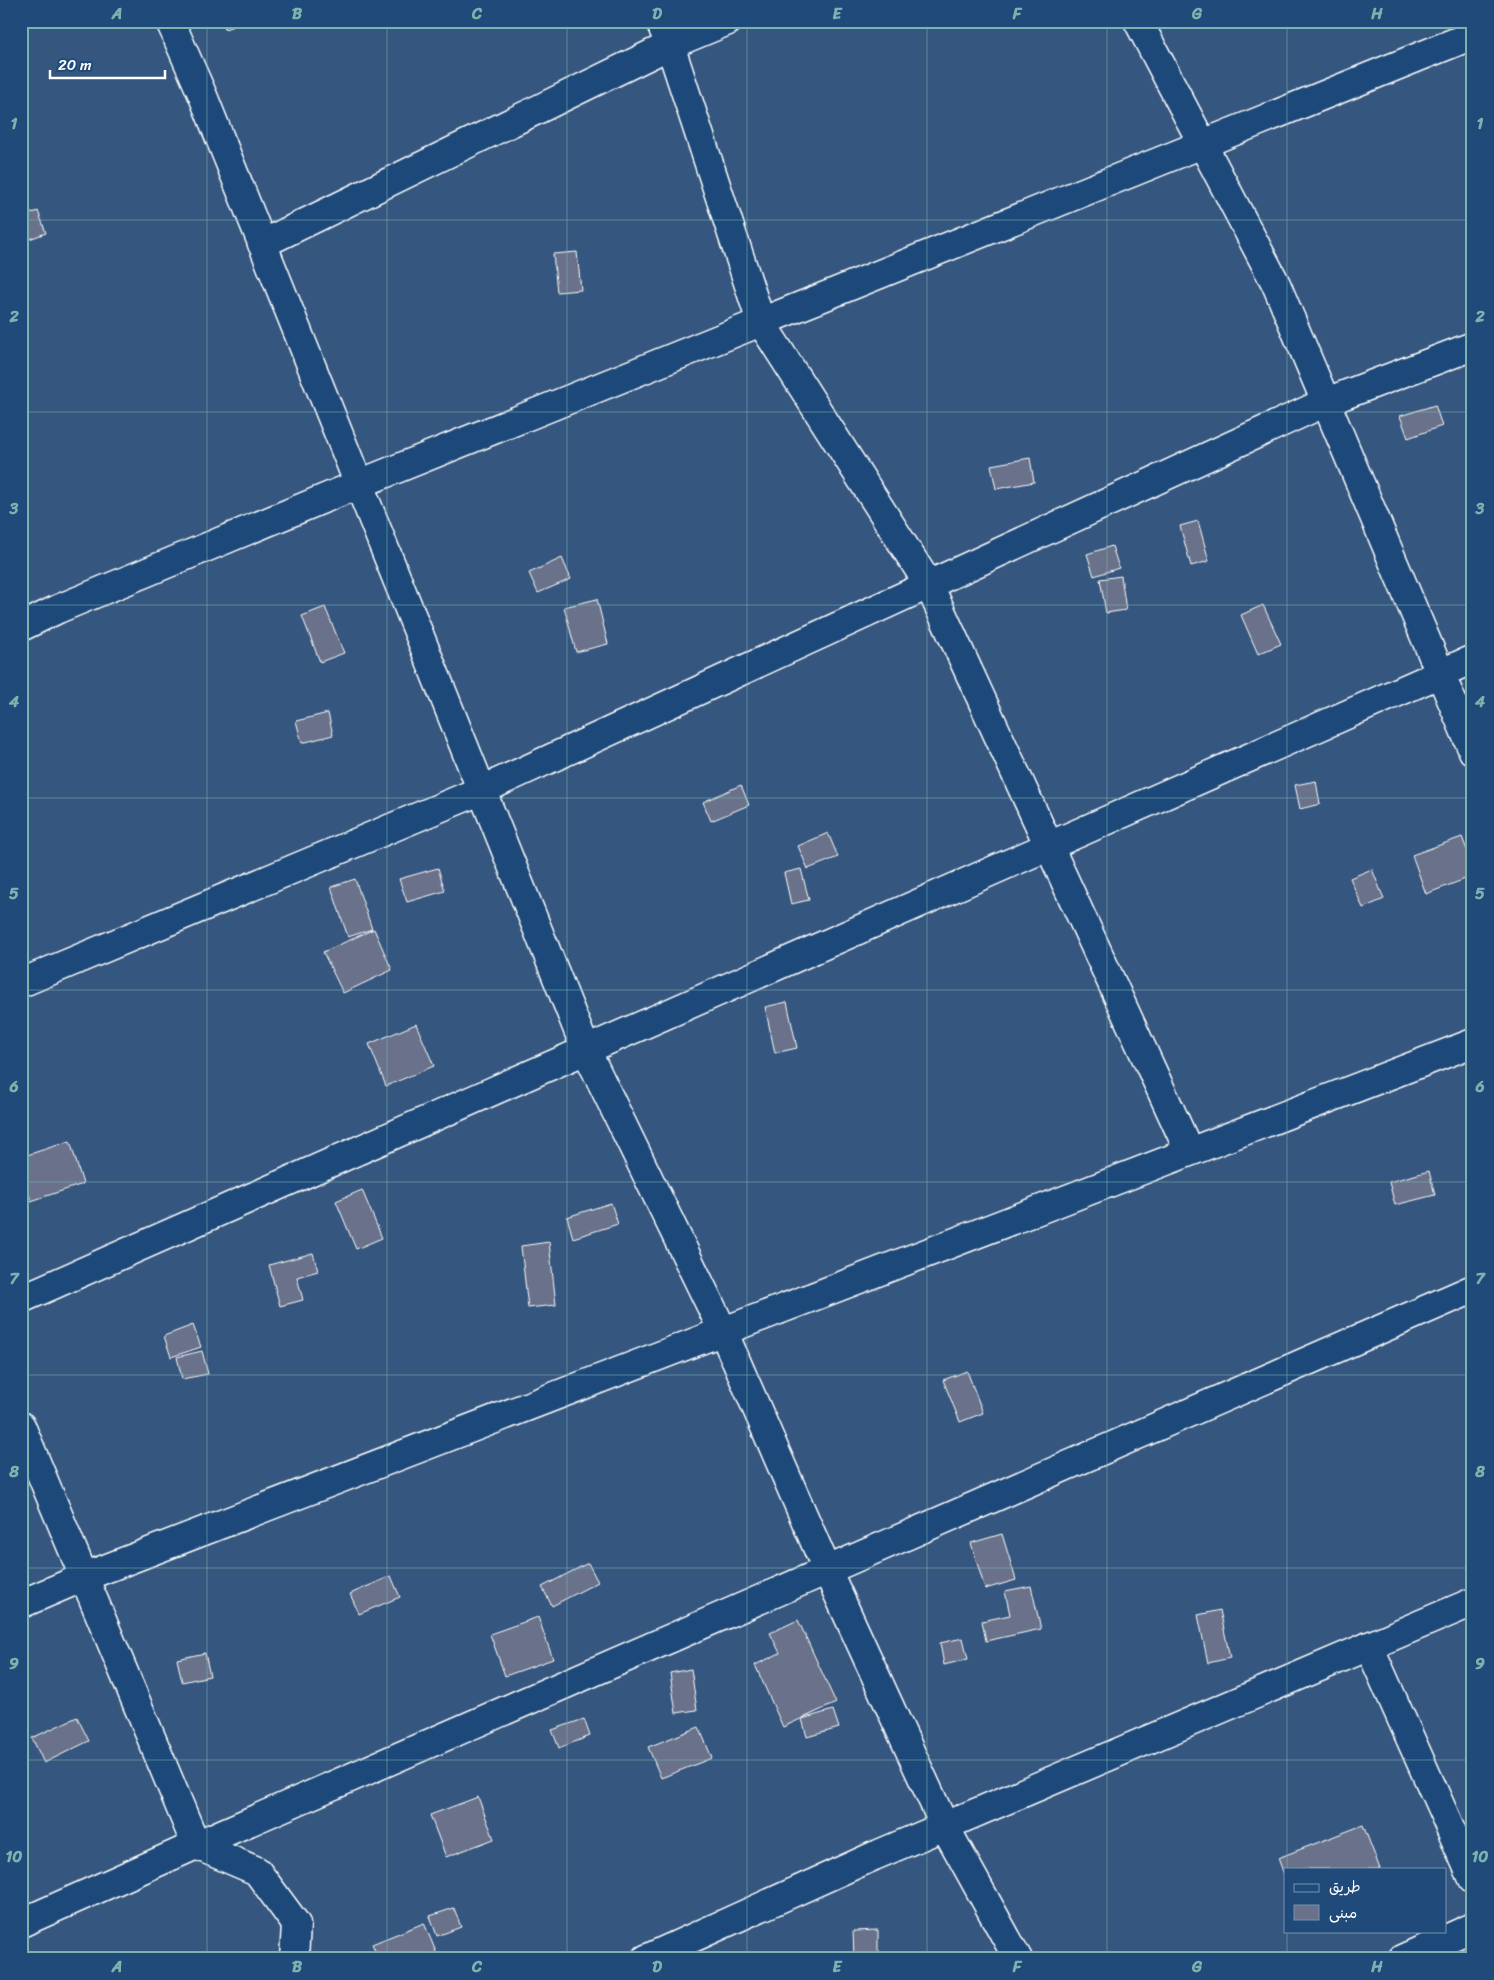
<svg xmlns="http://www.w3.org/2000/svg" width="1494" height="1980" viewBox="0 0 1494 1980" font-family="Sriracha,'Playpen Sans Arabic',sans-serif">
<rect width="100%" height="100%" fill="#35567f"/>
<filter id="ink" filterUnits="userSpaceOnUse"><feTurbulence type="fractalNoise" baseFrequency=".02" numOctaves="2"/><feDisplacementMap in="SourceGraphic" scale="10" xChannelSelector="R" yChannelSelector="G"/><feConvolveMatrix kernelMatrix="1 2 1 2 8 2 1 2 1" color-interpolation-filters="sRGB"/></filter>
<g filter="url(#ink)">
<g fill="#69728a" stroke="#fff">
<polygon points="222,21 248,21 225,29"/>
<polygon points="38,211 46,233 21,242 21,217"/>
<polygon points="577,252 581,290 557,292 553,254"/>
<polygon points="1435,405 1442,426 1408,438 1400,416"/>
<polygon points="1030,458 1034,482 996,489 991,465"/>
<polygon points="1198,521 1209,561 1191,566 1180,526"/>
<polygon points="1473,521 1473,546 1471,547 1468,522"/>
<polygon points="1112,546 1119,568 1094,576 1087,554"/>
<polygon points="562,558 571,579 538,593 529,573"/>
<polygon points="1121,576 1126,610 1106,613 1100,579"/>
<polygon points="597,599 608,644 576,652 564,607"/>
<polygon points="1263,605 1281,644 1258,654 1241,615"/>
<polygon points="325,607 344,653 320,662 302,616"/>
<polygon points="328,713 333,735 302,743 296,721"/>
<polygon points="1316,781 1320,804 1300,809 1295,785"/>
<polygon points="741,785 749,805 711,821 703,802"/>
<polygon points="828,833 838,857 808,869 798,846"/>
<polygon points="1462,837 1473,866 1473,876 1426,894 1412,855"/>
<polygon points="438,868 445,891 407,902 399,879"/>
<polygon points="801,869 809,900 791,904 784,873"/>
<polygon points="1372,869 1384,899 1363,908 1350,878"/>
<polygon points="355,879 372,929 348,937 331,887"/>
<polygon points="374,929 392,970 343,993 323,952"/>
<polygon points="787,1002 797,1048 775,1053 765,1007"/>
<polygon points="416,1024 434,1066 386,1086 369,1044"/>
<polygon points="70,1141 83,1184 31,1201 21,1169 21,1157"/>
<polygon points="1429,1171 1435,1195 1395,1205 1389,1182"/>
<polygon points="362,1190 382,1238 356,1249 336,1201"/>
<polygon points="611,1203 618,1224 573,1238 567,1217"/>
<polygon points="549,1242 556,1305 528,1308 521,1246"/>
<polygon points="313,1253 318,1271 297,1277 303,1300 280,1306 269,1265"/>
<polygon points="193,1325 201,1347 171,1357 164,1336"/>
<polygon points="202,1351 208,1374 182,1379 177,1357"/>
<polygon points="967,1371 983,1413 960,1422 943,1380"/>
<polygon points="1002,1534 1016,1580 985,1589 971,1543"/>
<polygon points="588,1563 598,1582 552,1606 542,1587"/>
<polygon points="391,1576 400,1597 359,1614 350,1594"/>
<polygon points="1031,1586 1041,1629 986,1641 982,1621 1010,1615 1005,1591"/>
<polygon points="1220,1610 1230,1658 1208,1663 1198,1615"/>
<polygon points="538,1617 553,1659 505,1676 490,1634"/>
<polygon points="798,1620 836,1703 783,1727 755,1665 780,1653 770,1633"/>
<polygon points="963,1638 968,1659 944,1665 940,1643"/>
<polygon points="205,1653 210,1676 182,1682 177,1659"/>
<polygon points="691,1669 697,1710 676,1713 670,1673"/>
<polygon points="833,1710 839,1728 807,1737 802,1719"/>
<polygon points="77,1717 89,1741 44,1763 32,1738"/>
<polygon points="584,1719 590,1736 559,1748 552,1730"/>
<polygon points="699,1727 712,1758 661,1778 648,1747"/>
<polygon points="478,1797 494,1839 446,1857 430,1815"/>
<polygon points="1363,1825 1380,1869 1285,1869 1285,1877 1278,1858"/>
<polygon points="454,1908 461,1927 437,1936 430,1916"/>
<polygon points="424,1923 439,1959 379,1959 372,1944"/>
<polygon points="878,1930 878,1959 854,1959 853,1931"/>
</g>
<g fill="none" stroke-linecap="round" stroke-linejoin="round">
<g stroke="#fff" stroke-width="31">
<g id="minor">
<polyline points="170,21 203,96 586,1050 723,1331 827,1570 944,1825 1018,1959"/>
<polyline points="660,21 670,45 761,322 929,585 1189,1151"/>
<polyline points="1138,21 1276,284 1473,751"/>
<polyline points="262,244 670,45 728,21"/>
<polyline points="21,627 58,609 359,484 1473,35"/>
<polyline points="21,983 482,790 1326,402 1473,346"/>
<polyline points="21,1299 1473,659"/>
<polyline points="21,1426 196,1845 257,1871 296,1924 294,1959"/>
<polyline points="21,1604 84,1577 1473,1043"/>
<polyline points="1369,1646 1473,1879"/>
<polyline points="21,1923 196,1845 1473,1289"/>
<polyline points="646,1959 874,1856 1473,1602"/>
<polyline points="1402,1959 1473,1927"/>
</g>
</g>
<use href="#minor" stroke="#1f4a7a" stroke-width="28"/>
</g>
</g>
<path fill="none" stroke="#7bb4af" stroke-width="1" stroke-opacity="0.55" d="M207 21V1959M387 21V1959M567 21V1959M747 21V1959M927 21V1959M1107 21V1959M1287 21V1869M21 220H1473M21 412H1473M21 605H1473M21 798H1473M21 990H1473M21 1182H1473M21 1375H1473M21 1568H1473M21 1760H1473M1287 1931V1959"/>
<rect width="1494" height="1980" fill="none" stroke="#1f4a7a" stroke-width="55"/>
<rect x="1284" y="1868" width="162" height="65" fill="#1f4a7a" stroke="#7992af"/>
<rect x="1294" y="1884" width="25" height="8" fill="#1f4a7a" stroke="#7992af"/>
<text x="1329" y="1892" font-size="15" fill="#ffffff">طريق</text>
<rect x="1294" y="1905" width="25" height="15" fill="#69728a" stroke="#7992af"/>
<text x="1329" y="1918" font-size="15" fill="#ffffff">مبنى</text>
<path d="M50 70v8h115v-8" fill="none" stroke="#ffffff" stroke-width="2.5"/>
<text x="58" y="70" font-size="15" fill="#ffffff" stroke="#1f4a7a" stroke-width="4" paint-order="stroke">20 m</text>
<rect x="28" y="28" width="1438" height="1924" fill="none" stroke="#7bb4af" stroke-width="2"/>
<g font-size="16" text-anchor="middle" font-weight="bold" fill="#7bb4af">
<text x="117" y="19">A</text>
<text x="297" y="19">B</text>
<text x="477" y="19">C</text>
<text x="657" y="19">D</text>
<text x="837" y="19">E</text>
<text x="1017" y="19">F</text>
<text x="1197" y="19">G</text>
<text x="1377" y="19">H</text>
<text x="14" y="129">1</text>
<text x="1480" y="129">1</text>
<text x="14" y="322">2</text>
<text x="1480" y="322">2</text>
<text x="14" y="514">3</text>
<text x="1480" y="514">3</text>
<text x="14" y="707">4</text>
<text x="1480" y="707">4</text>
<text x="14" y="899">5</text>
<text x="1480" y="899">5</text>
<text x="14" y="1092">6</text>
<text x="1480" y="1092">6</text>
<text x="14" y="1284">7</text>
<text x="1480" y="1284">7</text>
<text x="14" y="1477">8</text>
<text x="1480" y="1477">8</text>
<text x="14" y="1669">9</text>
<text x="1480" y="1669">9</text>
<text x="14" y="1862">10</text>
<text x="1480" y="1862">10</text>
<text x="117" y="1972">A</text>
<text x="297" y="1972">B</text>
<text x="477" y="1972">C</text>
<text x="657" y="1972">D</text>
<text x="837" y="1972">E</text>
<text x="1017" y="1972">F</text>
<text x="1197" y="1972">G</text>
<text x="1377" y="1972">H</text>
</g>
</svg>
